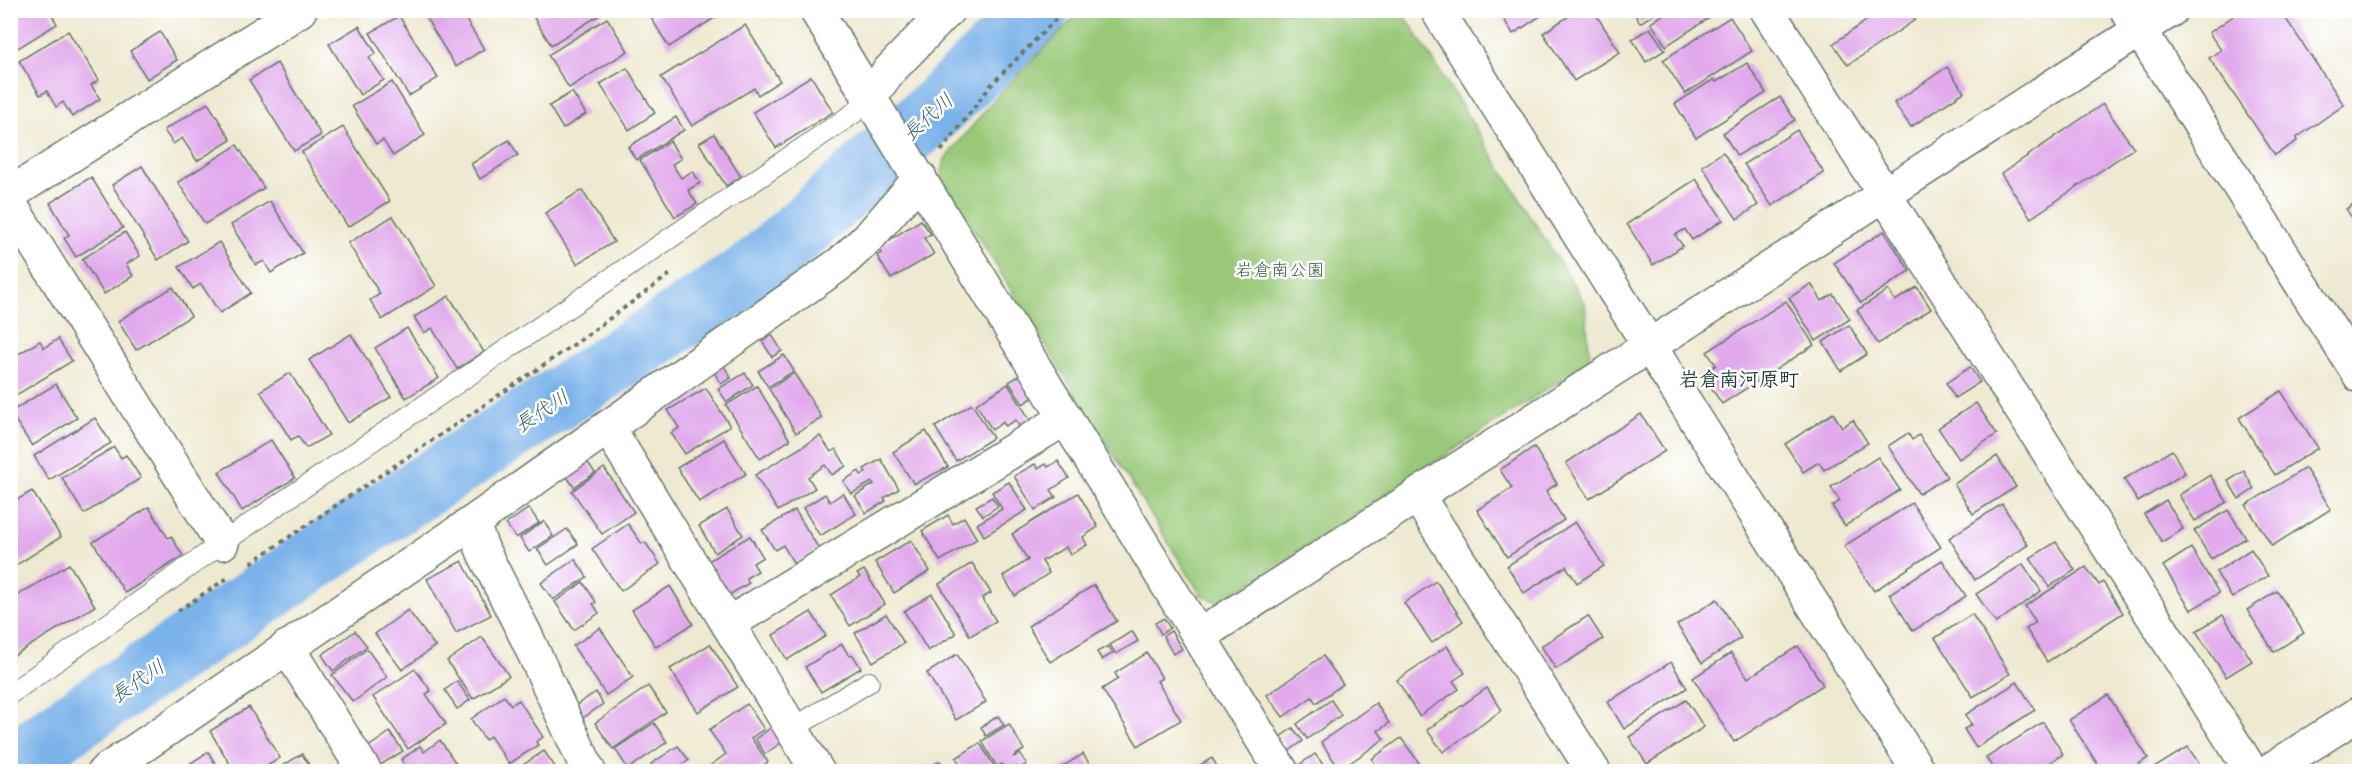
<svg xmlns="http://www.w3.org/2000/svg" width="2370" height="782" viewBox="0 0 2370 782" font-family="'Playpen Sans','Klee One',sans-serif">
<rect width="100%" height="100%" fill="#fff"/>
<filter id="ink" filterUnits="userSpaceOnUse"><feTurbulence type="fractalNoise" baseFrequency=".0167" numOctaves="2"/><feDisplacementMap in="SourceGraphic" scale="12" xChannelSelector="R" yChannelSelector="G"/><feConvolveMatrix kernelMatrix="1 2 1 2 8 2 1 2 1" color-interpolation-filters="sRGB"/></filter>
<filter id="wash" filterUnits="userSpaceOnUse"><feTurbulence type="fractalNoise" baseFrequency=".008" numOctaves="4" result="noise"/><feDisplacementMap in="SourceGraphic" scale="24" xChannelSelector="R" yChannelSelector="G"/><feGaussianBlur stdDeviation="1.35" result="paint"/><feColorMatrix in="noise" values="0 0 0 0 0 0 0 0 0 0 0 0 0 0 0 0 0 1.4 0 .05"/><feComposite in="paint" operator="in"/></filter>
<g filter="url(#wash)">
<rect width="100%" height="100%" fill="#eee9d0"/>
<polygon fill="#99c978" stroke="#5c8356" stroke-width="1.5" points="1081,11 1402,11 1585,303 1590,361 1219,603 1201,595 941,177 945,159 998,95"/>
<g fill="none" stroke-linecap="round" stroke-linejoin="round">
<polyline stroke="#7ab2ea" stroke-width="62" points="10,767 32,749 365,525 755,270 938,107 1038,10"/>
</g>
<g id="blocks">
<g fill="#e1a9ec">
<polygon points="10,10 49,10 57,24 10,53"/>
<polygon points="421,10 460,10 484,49 456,67"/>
<polygon points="546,10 601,10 603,13 551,45 534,18"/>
<polygon points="663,10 727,10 669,47 651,18"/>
<polygon points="1498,10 1550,10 1513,34"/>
<polygon points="1578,10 1593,10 1620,52 1574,81 1543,33"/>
<polygon points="1632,10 1660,10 1640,23"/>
<polygon points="1670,10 1708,10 1712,16 1666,46 1651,23"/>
<polygon points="1882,10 1908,10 1915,20 1848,65 1833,44"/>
<polygon points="2242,10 2280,10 2344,105 2296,138 2297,141 2275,155 2209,58 2221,50 2209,33"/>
<polygon points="399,16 438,78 409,96 370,33"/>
<polygon points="1730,17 1752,51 1685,94 1663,60"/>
<polygon points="607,18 628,51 569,88 548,55"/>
<polygon points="745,25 780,81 758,95 754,88 692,126 661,77"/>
<polygon points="359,26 376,53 369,58 384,80 360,95 329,44"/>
<polygon points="1650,28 1665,50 1646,62 1632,39"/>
<polygon points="68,31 99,80 91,85 100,99 72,117 63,102 56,107 47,91 40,95 19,61"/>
<polygon points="160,32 177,60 147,79 130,51"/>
<polygon points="277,63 321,135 294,151 249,80"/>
<polygon points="1747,63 1766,93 1696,138 1675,104 1714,79 1716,82"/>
<polygon points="1947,67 1964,92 1911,127 1894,103"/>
<polygon points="627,68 655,113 629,130 600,84"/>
<polygon points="811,76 833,112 776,148 753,112"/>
<polygon points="392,82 425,135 393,156 383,140 376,144 352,106"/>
<polygon points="572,92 586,114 563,129 549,106"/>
<polygon points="1780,97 1795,120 1737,156 1723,133"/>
<polygon points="208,103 231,140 197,161 182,138 173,144 164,130"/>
<polygon points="2103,104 2134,148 2031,218 2001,174"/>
<polygon points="676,117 684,130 636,160 628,147"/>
<polygon points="343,127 390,201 348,227 302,152"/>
<polygon points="1797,130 1824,173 1772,206 1744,164"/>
<polygon points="714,134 741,177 726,186 699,143"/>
<polygon points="509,140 518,155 480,179 471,164"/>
<polygon points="670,141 681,159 672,164 681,178 693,171 700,183 688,190 697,204 675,217 640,160"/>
<polygon points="237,145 264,188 205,224 178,182"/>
<polygon points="1723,152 1758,205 1737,219 1702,166"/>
<polygon points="142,166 188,241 158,260 112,185"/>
<polygon points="91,177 123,228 76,257 64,238 69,235 50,203"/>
<polygon points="1696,179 1723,220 1692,240 1685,229 1675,235 1683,246 1653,265 1627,224"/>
<polygon points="582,190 614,242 577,264 545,213"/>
<polygon points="2360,200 2360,229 2346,209"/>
<polygon points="270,201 303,253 271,273 264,261 256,265 231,225"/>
<polygon points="393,216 436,286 382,320 370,300 380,294 348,243"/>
<polygon points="921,220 931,234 924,238 934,254 891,279 877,256 882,253 878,247"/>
<polygon points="1884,231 1910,271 1861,303 1834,263"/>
<polygon points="125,232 140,256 126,264 133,276 104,294 82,259"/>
<polygon points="219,242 251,293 220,313 201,284 193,289 179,267"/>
<polygon points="1811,284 1822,301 1833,294 1850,319 1816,341 1789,298"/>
<polygon points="173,287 191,316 136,350 118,321"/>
<polygon points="1917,287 1931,309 1878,344 1857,310 1888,290 1895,301"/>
<polygon points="449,296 484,352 457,369 432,328 424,333 414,317"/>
<polygon points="1786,301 1814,345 1722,404 1702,374 1716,365 1707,352"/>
<polygon points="1849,325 1867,354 1841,371 1823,342"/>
<polygon points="407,328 439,378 406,398 375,348"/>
<polygon points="351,334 391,397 348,423 309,360"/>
<polygon points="772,335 782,351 772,357 762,341"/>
<polygon points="58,339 72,361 10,399 10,359 40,341 44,348"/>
<polygon points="784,355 794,371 768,387 758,371"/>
<polygon points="723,364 731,378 721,384 713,370"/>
<polygon points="1970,367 1980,382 1955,398 1946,383"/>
<polygon points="290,373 329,435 306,448 298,436 291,440 260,391"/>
<polygon points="745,373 753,385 727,402 718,389"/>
<polygon points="794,373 822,418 796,433 769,389"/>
<polygon points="1020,375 1034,397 1023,404 1009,382"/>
<polygon points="56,384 77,418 32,446 10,412"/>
<polygon points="1008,384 1032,423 1021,430 1016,420 1005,426 1003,422 992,430 976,404"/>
<polygon points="757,386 790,440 760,459 726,405"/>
<polygon points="706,388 730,426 685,454 671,433 679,428 668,410"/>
<polygon points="2281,391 2318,448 2275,475 2239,418"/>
<polygon points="1976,403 1997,434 1959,459 1938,428"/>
<polygon points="972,404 993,438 956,461 935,427"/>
<polygon points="1833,413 1842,427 1853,420 1868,443 1824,470 1819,462 1803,472 1785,444"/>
<polygon points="1641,414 1665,451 1589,499 1566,463"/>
<polygon points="95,418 111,443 49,480 34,456"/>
<polygon points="926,431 948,467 914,484 893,452"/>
<polygon points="1908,433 1912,440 1919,435 1947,477 1919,494 1888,446"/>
<polygon points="820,436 831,452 836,449 846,466 832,475 825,465 808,477 815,488 778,511 755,475"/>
<polygon points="724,439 746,474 699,502 677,468"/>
<polygon points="271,440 295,478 242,511 219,472"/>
<polygon points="114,447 121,458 126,455 141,478 84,514 62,478"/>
<polygon points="1534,447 1557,484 1546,491 1564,520 1507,557 1477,510 1512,488 1500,470"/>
<polygon points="2172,450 2185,473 2138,502 2124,479"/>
<polygon points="1997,456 2016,487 1973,514 1954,484"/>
<polygon points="1878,457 1900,490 1845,526 1832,506 1840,501 1831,487"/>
<polygon points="881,459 899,489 884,498 886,501 866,513 855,496 874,484 872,482 851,494 843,481 859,471 861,475 866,472 864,469"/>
<polygon points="586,460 595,473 574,487 565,474"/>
<polygon points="1058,461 1069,478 1051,490 1056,497 1035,510 1014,476 1035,464 1038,469 1046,464 1048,467"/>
<polygon points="604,468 634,512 602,534 572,491"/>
<polygon points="2305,468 2331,509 2272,546 2246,505"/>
<polygon points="2244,471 2254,489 2239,499 2228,481"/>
<polygon points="2210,475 2227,502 2195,521 2179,495"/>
<polygon points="1009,482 1027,510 984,536 977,524 1002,509 992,492"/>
<polygon points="32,491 61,537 10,569 10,504"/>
<polygon points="843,493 856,514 820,536 803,508 825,494 830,502"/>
<polygon points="1078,493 1098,527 1083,537 1087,545 1070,555 1066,547 1042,561 1049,573 1015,596 1003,576 1028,560 1012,534"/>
<polygon points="992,497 998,506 983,516 976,506"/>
<polygon points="2166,500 2183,529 2162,542 2144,514"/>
<polygon points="1912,503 1941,547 1874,591 1844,546"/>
<polygon points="2002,504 2028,545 1975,580 1949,538"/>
<polygon points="149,507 168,538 171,536 183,556 125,593 93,542"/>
<polygon points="529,508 539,523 516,538 506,524"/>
<polygon points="727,509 743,535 715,553 699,526"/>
<polygon points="795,510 819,549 794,564 783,545 775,550 762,530"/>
<polygon points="2228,510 2246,538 2211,559 2194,531"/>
<polygon points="948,515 953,524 964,517 977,539 940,561 922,531"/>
<polygon points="544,521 553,536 529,552 520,538"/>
<polygon points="1575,522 1604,566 1577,583 1566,566 1524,593 1507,566"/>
<polygon points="628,524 642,544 645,542 660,564 621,591 592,549"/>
<polygon points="567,529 578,544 548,565 537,549"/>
<polygon points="750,536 763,557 753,563 758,571 746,578 749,583 729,595 708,561"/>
<polygon points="911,540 930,571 894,593 875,562"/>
<polygon points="2056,542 2075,570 2049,587 2030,558"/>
<polygon points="2191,548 2219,593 2191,610 2163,566"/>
<polygon points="2251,549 2268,576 2232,598 2216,572"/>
<polygon points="575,559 587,577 553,600 541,583"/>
<polygon points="1942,560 1966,596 1913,631 1889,594"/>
<polygon points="462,561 491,615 456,633 427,579"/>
<polygon points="972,563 991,593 982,598 996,621 970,636 939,584"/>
<polygon points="69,564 95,606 10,658 10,600"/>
<polygon points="2023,564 2041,591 1996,623 1976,594"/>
<polygon points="2086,567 2099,585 2103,582 2123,613 2047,662 2026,629 2036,622 2025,606"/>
<polygon points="864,570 885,604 850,626 831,595 860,577 857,574"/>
<polygon points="1436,581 1463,621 1432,643 1404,603"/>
<polygon points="583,582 596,602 593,604 599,613 574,630 555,602"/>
<polygon points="1094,585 1117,621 1050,662 1028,626"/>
<polygon points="670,586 693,624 656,647 632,610"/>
<polygon points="2277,591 2304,633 2274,652 2247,610"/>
<polygon points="932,594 956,634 928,651 904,611"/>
<polygon points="1717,599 1741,638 1702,663 1677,625"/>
<polygon points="408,610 435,646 402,670 375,634"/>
<polygon points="811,612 826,636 787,660 773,635"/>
<polygon points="886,614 904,643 873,662 855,633"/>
<polygon points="1972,614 2010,674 1973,697 1935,638"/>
<polygon points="2223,615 2252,661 2226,677 2196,631"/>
<polygon points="1588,616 1603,639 1556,669 1541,646"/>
<polygon points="1164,618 1170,628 1161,634 1155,623"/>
<polygon points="600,628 633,677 606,695 573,646"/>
<polygon points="355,631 367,646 333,671 322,655"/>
<polygon points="1132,631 1138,641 1116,654 1110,645"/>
<polygon points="1171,631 1182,649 1173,654 1163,636"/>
<polygon points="482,637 509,676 473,699 447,661"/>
<polygon points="710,644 738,687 698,712 670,669"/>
<polygon points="842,644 849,656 853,655 861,668 821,692 805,667"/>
<polygon points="1108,646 1113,653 1102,660 1097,652"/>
<polygon points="1447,646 1465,673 1453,681 1459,689 1419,716 1397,680"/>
<polygon points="1798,646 1823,685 1734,742 1693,678 1731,653 1748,678"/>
<polygon points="367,649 387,677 353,702 332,675"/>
<polygon points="1147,653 1162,678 1157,681 1181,720 1138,746 1102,689 1118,679 1115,673"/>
<polygon points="957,654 986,702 956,720 927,673"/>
<polygon points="1323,656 1343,684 1316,703 1312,697 1283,717 1267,695"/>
<polygon points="1671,662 1687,688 1624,729 1608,702"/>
<polygon points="415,669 431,691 426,694 446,724 408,749 373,697"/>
<polygon points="457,681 470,700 457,709 445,690"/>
<polygon points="2017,682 2035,710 1976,748 1964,729 1972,725 1965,715"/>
<polygon points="648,686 666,712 613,749 595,723"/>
<polygon points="1487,688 1502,710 1443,752 1427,730"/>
<polygon points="596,692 603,704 583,718 575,706"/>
<polygon points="2108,695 2148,758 2128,771 2102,771 2069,720"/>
<polygon points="504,696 511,705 519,700 543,737 536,742 538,745 509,764 490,736 485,740 471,719"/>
<polygon points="1331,700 1341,715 1307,739 1297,724"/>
<polygon points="1686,700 1704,727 1647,764 1629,737"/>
<polygon points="1376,703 1389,723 1378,731 1384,739 1340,770 1321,742"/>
<polygon points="747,704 764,729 751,738 768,762 754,771 712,771 708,767 726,754 709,730"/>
<polygon points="249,707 280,758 259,771 234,771 210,731"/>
<polygon points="998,716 1004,725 986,736 981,727"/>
<polygon points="2043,722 2063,754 2036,771 1995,771 1986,758"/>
<polygon points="654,723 667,742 628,769 615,749"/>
<polygon points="1009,724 1024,750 1013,757 1020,754 1027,764 1015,771 1007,771 1002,764 997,767 982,741"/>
<polygon points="772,727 782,742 765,754 755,739"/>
<polygon points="1293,728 1303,741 1289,751 1280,737"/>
<polygon points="390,732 403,751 379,766 367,748"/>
<polygon points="1401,738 1425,771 1380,771 1372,759"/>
<polygon points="440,740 461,771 409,771 401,760 420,746 424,752"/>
<polygon points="980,743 996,769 991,771 965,771 956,758"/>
<polygon points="678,746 689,760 672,771 656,771 651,764"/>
<polygon points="2188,747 2204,771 2149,771"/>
<polygon points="544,751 558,771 514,771 518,768"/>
<polygon points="208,752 220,771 190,771 186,766"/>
<polygon points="302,754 313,771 274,771"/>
<polygon points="1083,754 1094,771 1058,771 1057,770"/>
<polygon points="1315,754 1328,771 1299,771 1296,767"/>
<polygon points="1212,758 1220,771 1190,771"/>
<polygon points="940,761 946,771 923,771"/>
</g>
</g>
</g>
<g filter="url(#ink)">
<use href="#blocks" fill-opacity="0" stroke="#67796b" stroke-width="1.5"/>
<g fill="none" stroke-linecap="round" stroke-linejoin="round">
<g stroke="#67796b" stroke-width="22">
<g id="service">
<polyline points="10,694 222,543 854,113 870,97"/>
<polyline points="792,729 869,682"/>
</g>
</g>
<g stroke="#67796b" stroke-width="36">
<g id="minor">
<polyline points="816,10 1282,772"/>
<polyline points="1437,10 1919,772"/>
<polyline points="1767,10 2252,772"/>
<polyline points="870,97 889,71 948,10"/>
<polyline points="10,194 300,10"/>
<polyline points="10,204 222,543"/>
<polyline points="608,427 818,772"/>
<polyline points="1417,495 1594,772"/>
<polyline points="472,523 484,553 526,636 589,772"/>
<polyline points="728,624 1066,418"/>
<polyline points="1199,636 2171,10"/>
<polyline points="287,647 365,772"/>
<polyline points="104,772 472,523 841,263 870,236 920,178"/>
<polyline points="2267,772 2360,713"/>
</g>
</g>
<g stroke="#67796b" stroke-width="36">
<polyline id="tertiary" points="2127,10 2360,376"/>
</g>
<g stroke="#67796b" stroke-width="4" stroke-dasharray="4.5 4.5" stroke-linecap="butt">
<polyline points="941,151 992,84 1065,10"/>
<polyline points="251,563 576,343 672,273"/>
<polyline points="178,611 229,577"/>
<polyline points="61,772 70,765"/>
</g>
<use href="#service" stroke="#fff" stroke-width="20"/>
<use href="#minor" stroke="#fff" stroke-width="33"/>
<use href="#tertiary" stroke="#fff" stroke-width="33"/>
</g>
</g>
<g text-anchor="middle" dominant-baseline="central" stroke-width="5" stroke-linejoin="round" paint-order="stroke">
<g font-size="18" fill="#3e6045" stroke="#fff">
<text x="1280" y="268">岩倉南公園</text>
</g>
<g font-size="20" font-style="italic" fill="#3a606b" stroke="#fff">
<text transform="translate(927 116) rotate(-42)">長代川</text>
<text transform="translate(541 410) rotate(-33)">長代川</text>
<text transform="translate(137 680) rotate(-34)">長代川</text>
</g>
<g font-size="20" font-weight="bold" fill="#1f3d34" stroke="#fff">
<text x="1739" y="378">岩倉南河原町</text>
</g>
</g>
<rect width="2370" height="782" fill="none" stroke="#fff" stroke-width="36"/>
</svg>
